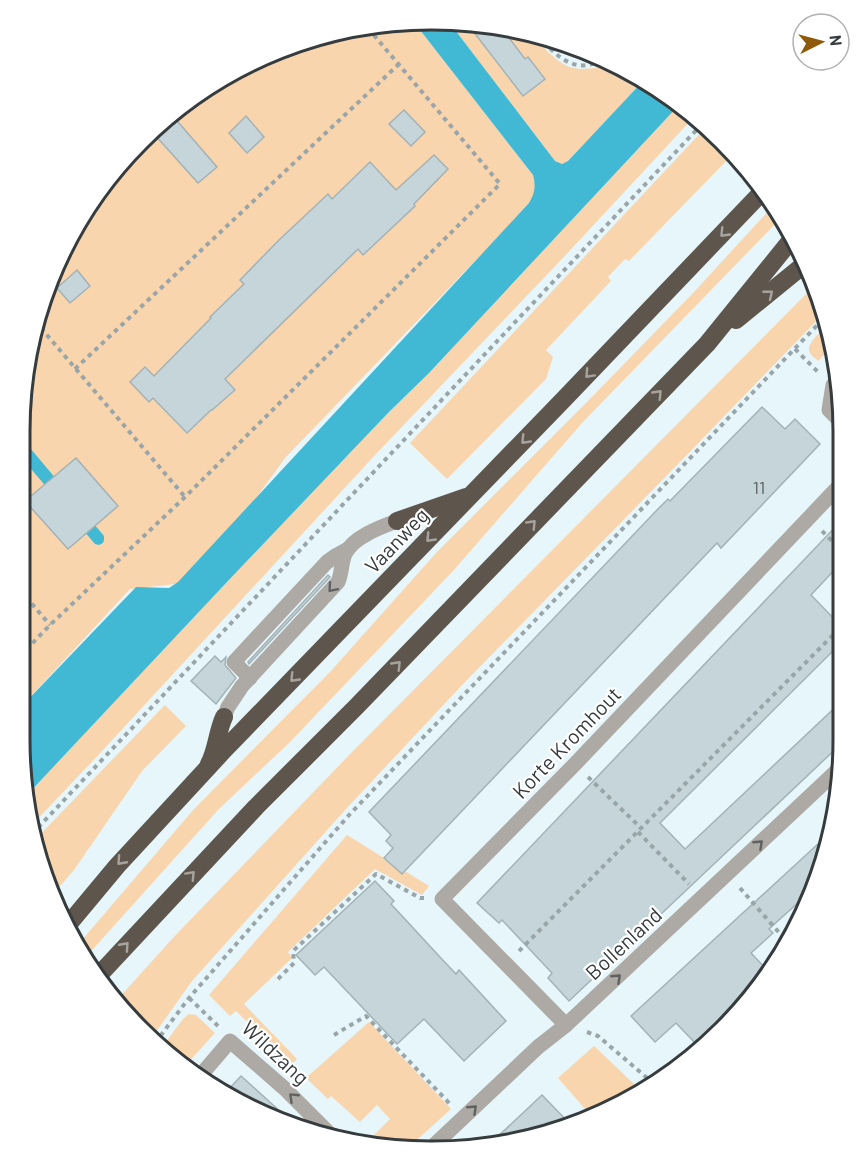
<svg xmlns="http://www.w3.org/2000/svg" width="863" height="1171" viewBox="0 0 863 1171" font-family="Barlow,sans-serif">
<rect width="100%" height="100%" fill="#e6f6fa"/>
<g fill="#f9d5ad">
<path d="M405 20 413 21 533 175C534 178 535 181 536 184 537 201 512 221 502 233L285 458 217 552 176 584 130 589 20 708V405L33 325 89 203 181 104 250 62 325 33Z"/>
<polygon points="449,22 486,23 531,34 548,52 560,62 569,67 580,69 595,68 610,62 638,75 644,80 568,161 562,164 555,161"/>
<path d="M548 38 564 41 596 56C574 64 563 54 548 38Z"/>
<polygon points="679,105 695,116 561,260 376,454 103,750 31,826 27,795 227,582 388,413 429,373"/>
<polygon points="707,126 733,154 629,261 625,259 608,277 611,281 546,350 553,357 546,379 447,479 410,443"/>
<polygon points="773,206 780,219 582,423 453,571 290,742 218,810 85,958 76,947 194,809 330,672 436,553 586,403 694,292"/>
<polygon points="815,285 823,314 681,461 464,683 346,809 192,981 151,1039 118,999 171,940 355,749"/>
<path d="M826 327 832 347 818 361C816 358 812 357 810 353 805 344 820 333 826 327Z"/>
<polygon points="165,705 186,726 142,771 74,870 53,894 33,842"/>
<polygon points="347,835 429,886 422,895 375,869 288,952 292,958 244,1004 297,1059 292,1065 236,1011 230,1016 209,995"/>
<polygon points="189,1014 196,1015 215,1033 185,1066 160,1050 183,1019"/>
<polygon points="369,1022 451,1109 409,1147 384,1146 373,1136 390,1119 377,1105 360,1122 331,1096 328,1099 306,1078"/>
<polygon points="594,1046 633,1083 643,1089 593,1118 558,1078"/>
</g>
<g fill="#42b9d4">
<path d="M413 21 449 22 555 161 562 164 568 161 644 80 679 105 429 373 388 413 227 582 27 795 20 740V708L136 587 169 588 178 582 529 203C535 193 536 186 533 175Z"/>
<polygon points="20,436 104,536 104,540 103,543 99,545 95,544 20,456"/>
</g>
<g fill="#c6d5d9" stroke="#a3b2b6" stroke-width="1.5">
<polygon points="466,22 486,23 500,26 525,59 528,57 545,79 523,96"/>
<polygon points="404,110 425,132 411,146 389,124"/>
<polygon points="172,115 217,167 198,183 154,134"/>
<polygon points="246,116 264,137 247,153 229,133"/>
<polygon points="434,155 448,169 414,204 415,206 363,255 358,249 225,379 235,390 212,410 211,410 187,433 153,398 149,402 130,382 145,367 154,376 211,318 210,317 244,284 240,280 279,240 328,194 332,199 370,162 396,190"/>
<polygon points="77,270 90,286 70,303 57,288"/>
<polygon points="762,407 785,429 795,419 820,444 721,548 717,543 402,874 384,858 393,848 386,841 391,835 369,812 657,510 668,499 670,501"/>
<polygon points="76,458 118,506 68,549 25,501"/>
<polygon points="841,521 841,563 811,595 842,627 842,642 660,823 685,849 842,701 842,743 569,1001 548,978 552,973 502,920 499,923 477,903"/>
<polygon points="328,575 330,577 249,664 248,662"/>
<polygon points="215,656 221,662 226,657 225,665 236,678 216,704 191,681"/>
<polygon points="832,831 829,846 811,891 769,929 773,933 751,953 769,972 755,992 697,1045 676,1023 655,1042 631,1016"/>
<polygon points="375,881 394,901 391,904 439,956 456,974 459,970 506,1021 464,1061 424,1019 397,1044 324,967 315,975 296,955"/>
<polygon points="241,1076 293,1123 293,1124 249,1109 225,1093"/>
<polygon points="542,1095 571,1125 491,1143"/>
</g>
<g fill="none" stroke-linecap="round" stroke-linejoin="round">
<g stroke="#99a5a8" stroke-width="4" stroke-dasharray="4.5 4.5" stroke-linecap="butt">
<path d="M538 35C556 56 575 76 603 59"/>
<polyline points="35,321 185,497"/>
<polyline points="795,349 819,373"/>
<polyline points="75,369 399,64"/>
<polyline points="822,531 841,550"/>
<polyline points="20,590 50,625"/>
<polyline points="20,656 50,625 185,497 500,184 367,27"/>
<polyline points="588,777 641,828"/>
<polyline points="638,832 689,884"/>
<polyline points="32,834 704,122"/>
<polyline points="740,888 789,944"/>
<polyline points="519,951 842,626"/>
<polyline points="278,979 294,963 293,951 376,874 420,898 424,898"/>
<polyline points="189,998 218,1026"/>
<polyline points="587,1032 598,1036 653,1083"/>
<polyline points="334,1035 366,1016 450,1104"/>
<polyline points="155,1043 189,998 350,814 824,318"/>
<polyline points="673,1072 748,1002"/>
</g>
<g stroke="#ada9a4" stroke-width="15">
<polyline points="840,378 833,385 829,410 840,421"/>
<polyline points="250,678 234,662 327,562 337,555 348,549"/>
<path d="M224 717 228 707 242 686 338 582C342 573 341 563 345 554 353 537 381 527 397 521"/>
<polyline points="566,1025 442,899 575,764 841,484"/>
<polyline points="200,1076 230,1041 284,1088 334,1138"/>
<polyline points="430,1149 538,1047 566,1025 843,765"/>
</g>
<g stroke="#5e564d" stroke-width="18">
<polyline points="736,320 806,263"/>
<polyline points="397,521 466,497"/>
<path d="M209 764C217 749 217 732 224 717"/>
<polyline points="67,926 117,866 225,749 565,398 764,190"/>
<polyline points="99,975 256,807 356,707 707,344 792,239"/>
</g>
</g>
<defs><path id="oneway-chevron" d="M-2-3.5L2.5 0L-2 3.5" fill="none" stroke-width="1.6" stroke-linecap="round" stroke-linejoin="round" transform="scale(1.5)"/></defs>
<g stroke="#a6a29d">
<use href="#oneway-chevron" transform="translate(724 233) rotate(134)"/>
<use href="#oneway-chevron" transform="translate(769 294) rotate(-39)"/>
<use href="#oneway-chevron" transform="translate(589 374) rotate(133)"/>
<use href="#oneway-chevron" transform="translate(658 394) rotate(-46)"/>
<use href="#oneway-chevron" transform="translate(525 440) rotate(134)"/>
<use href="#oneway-chevron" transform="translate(532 524) rotate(-46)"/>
<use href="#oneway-chevron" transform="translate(430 538) rotate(134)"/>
<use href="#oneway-chevron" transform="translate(397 665) rotate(-46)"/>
<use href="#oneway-chevron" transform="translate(294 678) rotate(134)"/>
<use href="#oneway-chevron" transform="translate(121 861) rotate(132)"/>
<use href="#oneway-chevron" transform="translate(191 875) rotate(-47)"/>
<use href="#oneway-chevron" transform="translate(125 946) rotate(-48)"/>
</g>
<g stroke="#606262">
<use href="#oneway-chevron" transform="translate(332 588) rotate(131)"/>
<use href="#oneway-chevron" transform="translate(759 844) rotate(-43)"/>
<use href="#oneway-chevron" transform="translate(617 978) rotate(-43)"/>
<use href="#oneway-chevron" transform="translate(293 1097) rotate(-136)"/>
<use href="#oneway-chevron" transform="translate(473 1109) rotate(-43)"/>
</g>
<g text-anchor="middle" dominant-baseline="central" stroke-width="4.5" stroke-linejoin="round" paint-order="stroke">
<g font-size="18" fill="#5a6265">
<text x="759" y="487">11</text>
</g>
<g font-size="21" fill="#363c3e" stroke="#fff">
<text transform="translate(396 540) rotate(-46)">Vaanweg</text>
<text transform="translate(566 742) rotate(-46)">Korte Kromhout</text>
<text transform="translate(623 943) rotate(-43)">Bollenland</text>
<text transform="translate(276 1052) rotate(43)">Wildzang</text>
</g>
</g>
<path d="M0 0H863V1171H0ZM431 30H432A401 401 0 0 1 833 431V740A401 401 0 0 1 432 1141H431A401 401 0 0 1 30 740V431A401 401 0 0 1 431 30Z" fill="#fff" fill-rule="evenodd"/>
<path fill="none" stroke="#363c3e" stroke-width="3" d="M431 30H432A401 401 0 0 1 833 431V740A401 401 0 0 1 432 1141H431A401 401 0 0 1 30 740V431A401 401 0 0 1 431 30Z"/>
<g transform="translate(821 42) rotate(84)"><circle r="28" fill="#ffffff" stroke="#afb1b2" stroke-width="1.5"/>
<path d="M0-4.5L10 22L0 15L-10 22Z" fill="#8e5a09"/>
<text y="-9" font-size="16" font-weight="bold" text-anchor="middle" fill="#363c3e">N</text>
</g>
</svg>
